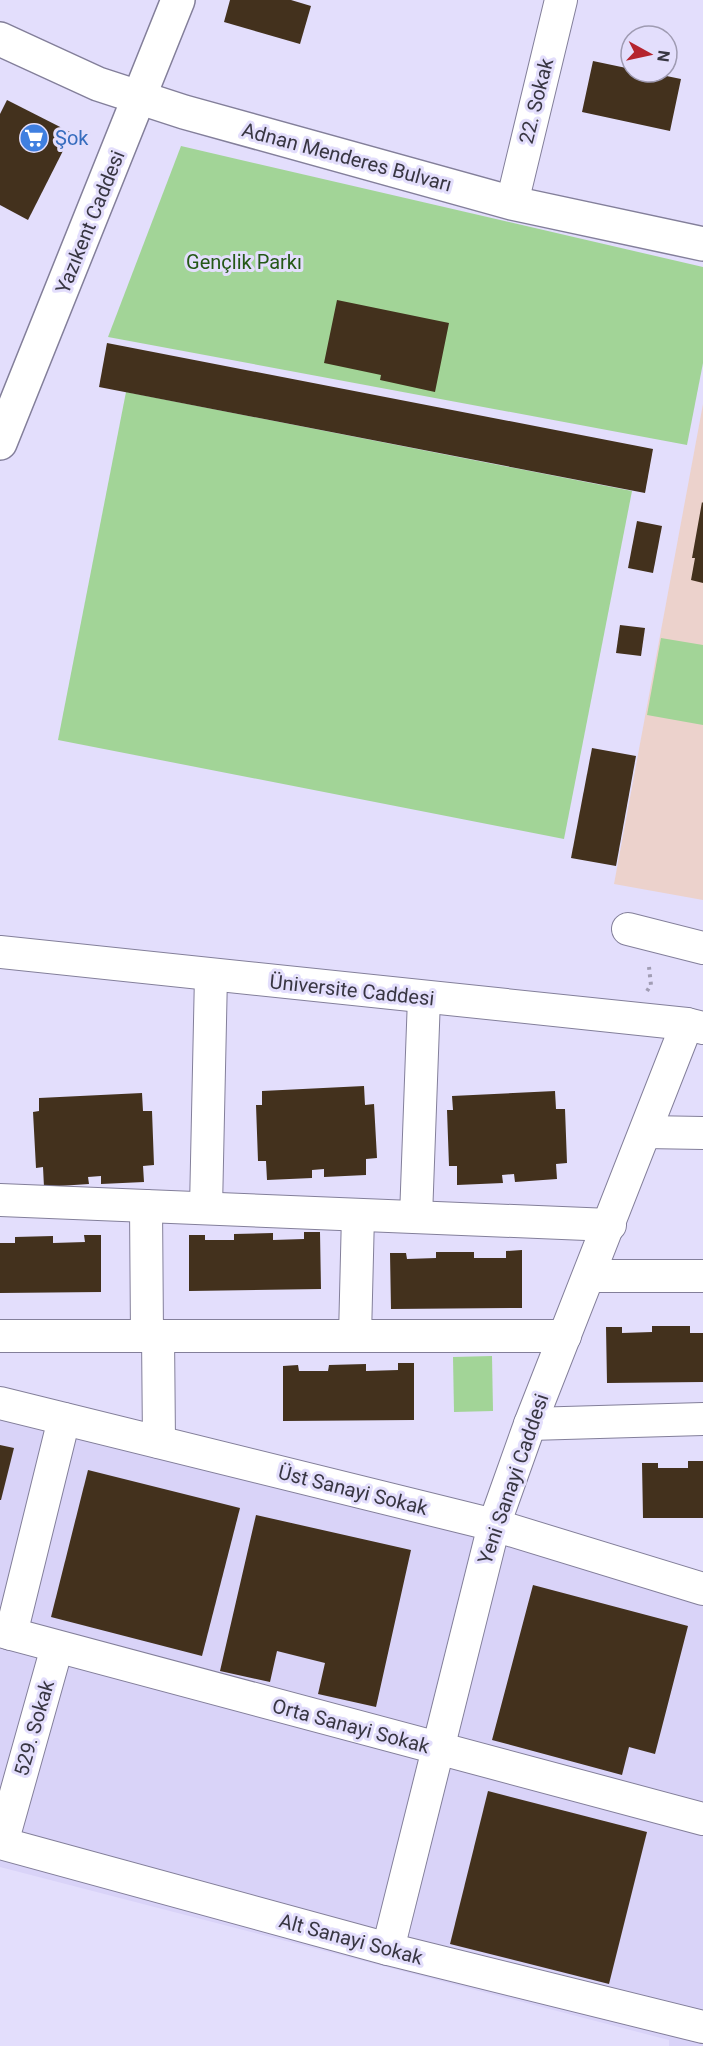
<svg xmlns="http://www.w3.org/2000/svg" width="703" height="2046" viewBox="0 0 703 2046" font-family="Roboto,sans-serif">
<rect width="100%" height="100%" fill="#e3defc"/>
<polygon fill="#d9d3f8" points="0,1403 703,1589 703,2046 669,2046 669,2040 0,1867"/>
<polygon fill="#ecd2cc" points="703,404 703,900 614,884"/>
<g fill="#a2d497">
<polygon points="181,146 703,267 703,363 687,445 108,337"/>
<polygon points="126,392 632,491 564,839 58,740"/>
<polygon points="661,638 703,645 703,725 647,715"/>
<polygon points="492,1356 493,1411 454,1412 453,1357"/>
</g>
<g fill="#43311d">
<polygon points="230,0 291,0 311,6 300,44 224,22"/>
<polygon points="593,61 631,69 631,72 647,72 681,79 670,131 582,112"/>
<polygon points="7,100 72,133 28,220 0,205 0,114"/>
<polygon points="337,300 449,323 435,392 380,380 381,375 324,363"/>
<polygon points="107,343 653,449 645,493 99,387"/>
<polygon points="702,502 703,503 703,583 691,580 695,558 692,558"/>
<polygon points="637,521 662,526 653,573 628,568"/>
<polygon points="620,625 645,628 641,656 616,653"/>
<polygon points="592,748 636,756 616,866 571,858"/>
<polygon points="364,1086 365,1105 374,1104 377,1158 366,1159 366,1175 324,1177 324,1169 312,1170 312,1178 267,1180 266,1161 258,1161 256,1105 262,1105 262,1091"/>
<polygon points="555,1091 556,1109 565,1109 567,1163 556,1164 557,1179 515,1182 514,1174 502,1175 503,1183 457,1185 457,1166 449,1166 447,1110 453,1110 452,1096"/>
<polygon points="142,1093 143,1111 152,1111 154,1165 143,1166 144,1182 101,1184 101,1176 88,1177 89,1184 44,1187 43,1167 36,1168 33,1112 39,1111 39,1098"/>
<polygon points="304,1232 320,1232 321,1289 189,1291 189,1235 205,1235 205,1240 234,1240 234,1234 273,1233 273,1240 304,1239"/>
<polygon points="84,1235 101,1235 101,1292 0,1293 0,1243 15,1243 15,1237 53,1236 53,1243 85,1242"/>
<polygon points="522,1250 522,1308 391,1309 390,1253 406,1253 407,1259 436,1258 436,1252 474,1252 474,1258 506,1258 506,1251"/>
<polygon points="652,1326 690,1326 690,1333 703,1333 703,1382 607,1383 606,1327 622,1327 622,1333 652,1332"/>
<polygon points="398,1363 414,1363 414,1420 283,1421 283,1366 298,1365 299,1371 328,1371 329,1365 366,1364 366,1371 398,1370"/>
<polygon points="0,1445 14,1448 1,1500 0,1500"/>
<polygon points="688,1461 703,1461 703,1518 643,1518 642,1463 658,1463 658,1468 688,1468"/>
<polygon points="88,1470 240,1508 202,1656 51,1617"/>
<polygon points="256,1515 411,1550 376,1707 318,1694 325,1663 277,1651 270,1682 220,1671"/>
<polygon points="533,1585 688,1626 655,1754 629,1747 622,1775 492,1740"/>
<polygon points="488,1791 647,1832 609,1984 450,1944"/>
</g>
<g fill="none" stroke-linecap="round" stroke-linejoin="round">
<g stroke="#837f9a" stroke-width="34">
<g id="street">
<polyline points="512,203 561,0"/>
<polyline points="628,929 703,948"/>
<polyline points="0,952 687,1024 703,1028"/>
<polyline points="646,1132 703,1133"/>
<polyline points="0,1200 610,1225"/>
<polyline points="146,1206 147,1335"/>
<polyline points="206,1208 211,975"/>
<polyline points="416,1217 424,998"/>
<polyline points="589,1276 703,1276"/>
<polyline points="158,1335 159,1442"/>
<polyline points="0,1336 565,1336"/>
<polyline points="355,1336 358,1215"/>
<polyline points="0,1403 494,1525 703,1589"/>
<polyline points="530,1424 703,1419"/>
<polyline points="0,1631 703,1819"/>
<polyline points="11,1634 64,1419"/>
<polyline points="0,1843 388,1949 703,2027"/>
<polyline points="2,1843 57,1647"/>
<polyline points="388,1949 494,1525 530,1424 687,1024"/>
</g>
</g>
<g stroke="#837f9a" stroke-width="36">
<g id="secondary">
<polyline points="0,39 98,84 184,112 512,203 703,244"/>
<polyline points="0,443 178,0"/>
</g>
</g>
<polyline stroke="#a19db4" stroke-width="4" stroke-dasharray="3 4.5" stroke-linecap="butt" points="647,991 651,985 649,967"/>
<use href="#street" stroke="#fff" stroke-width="32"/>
<use href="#secondary" stroke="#fff" stroke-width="33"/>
</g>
<defs>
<g id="supermarket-disc" transform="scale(1.5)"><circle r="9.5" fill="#3f7fe0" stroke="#e3defc"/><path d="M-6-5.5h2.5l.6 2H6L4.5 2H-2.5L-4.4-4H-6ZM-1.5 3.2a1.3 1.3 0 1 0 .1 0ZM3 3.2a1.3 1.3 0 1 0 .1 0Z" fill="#fff"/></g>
</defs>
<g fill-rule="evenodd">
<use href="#supermarket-disc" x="34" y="138"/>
</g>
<g text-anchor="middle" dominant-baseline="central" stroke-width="6" stroke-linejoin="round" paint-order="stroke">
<g font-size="20" fill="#383642" stroke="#e3defc">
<text transform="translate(536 101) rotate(-76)">22. Sokak</text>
<text transform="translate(347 157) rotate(15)">Adnan Menderes Bulvarı</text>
<text transform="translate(90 222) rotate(-68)">Yazıkent Caddesi</text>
<text transform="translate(352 990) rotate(6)">Üniversite Caddesi</text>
<text transform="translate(513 1479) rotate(-71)">Yeni Sanayi Caddesi</text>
<text transform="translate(353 1490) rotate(14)">Üst Sanayi Sokak</text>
<text transform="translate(351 1726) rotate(15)">Orta Sanayi Sokak</text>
<text transform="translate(34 1728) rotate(-74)">529. Sokak</text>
<text transform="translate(351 1939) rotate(15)">Alt Sanayi Sokak</text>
</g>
<g font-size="20" fill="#366cbe" stroke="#e3defc" text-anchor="start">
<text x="55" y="138">Şok</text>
</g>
<g font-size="20" fill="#245817" stroke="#e3defc">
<text x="244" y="262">Gençlik Parkı</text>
</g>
</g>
<g transform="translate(649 54) rotate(98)"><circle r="28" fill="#e3defc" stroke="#9f9bb2" stroke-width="1.5"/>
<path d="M0-4.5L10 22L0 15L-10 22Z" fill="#b5242e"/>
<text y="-9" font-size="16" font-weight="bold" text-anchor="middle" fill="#383642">N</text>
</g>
</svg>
